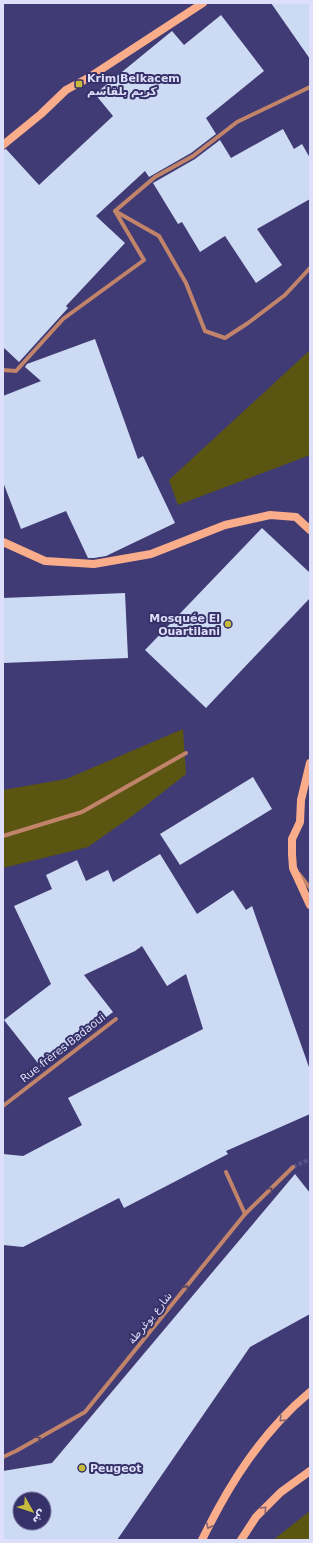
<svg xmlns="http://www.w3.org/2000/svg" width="313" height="1543" viewBox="0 0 313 1543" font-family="'DejaVu Sans',Cairo,sans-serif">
<rect width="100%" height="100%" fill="#403b74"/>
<g fill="#5b5512">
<polygon points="310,350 310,455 178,505 169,480"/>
<polygon points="183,729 186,774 135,814 88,847 3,868 3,790 66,779"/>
<polygon points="310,1511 310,1540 273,1540"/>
</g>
<g fill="#cddaf3" fill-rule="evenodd">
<polygon points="271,3 310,3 310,59"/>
<polygon points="221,15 264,71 206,118 216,134 191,153 149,177 145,171 96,216 125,243 66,306 68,308 19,362 3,347 3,150 6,149 39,185 113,116 95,94 172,31 184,45"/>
<polygon points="283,129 294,149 302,144 310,158 310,199 257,229 282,265 256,283 225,236 200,252 182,222 178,224 153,183 195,159 220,140 231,158"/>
<polygon points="95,339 138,459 143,456 175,523 106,556 94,558 88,558 66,511 21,529 3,482 3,396 41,381 25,367 27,364"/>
<polygon points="262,528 310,573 310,598 206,708 145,650"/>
<polygon points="125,593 128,658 3,663 3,598"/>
<polygon points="253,777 272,809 180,865 160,834"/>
<polygon points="160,854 197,914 233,890 246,910 252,906 310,1070 310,1114 226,1151 228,1154 124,1208 119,1198 23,1247 3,1245 3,1154 23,1156 82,1125 68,1098 203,1029 186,974 167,986 142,946 135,951 84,975 113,1012 41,1067 4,1020 51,984 14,906 52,889 46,875 77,860 86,881 108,870 113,882"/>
<path d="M295 1174 310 1193V1314L250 1347 117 1540H3V1471L52 1463ZM20 1499H44V1523H20Z"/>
</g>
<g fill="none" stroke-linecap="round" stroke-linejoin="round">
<polyline stroke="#585488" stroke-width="4" stroke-dasharray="4 2" stroke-linecap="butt" points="293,1167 310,1159"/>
<g stroke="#c1846a" stroke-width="4">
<polyline points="115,211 155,177 193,156 237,122 310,87"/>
<polyline points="3,370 16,371 63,319 144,260 115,211 159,236 186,283 205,331 225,338 248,323 285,295 310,268"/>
<polyline points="3,836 82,812 186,753"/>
<polyline points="299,874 310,888"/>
<polyline points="3,1106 116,1019"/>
<polyline points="226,1172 245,1214"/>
<polyline points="3,1457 16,1451 85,1412 245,1214 293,1167"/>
</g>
<g stroke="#faad8b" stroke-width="8">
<polyline points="3,145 41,114 66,90 88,78 203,3"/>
<polyline points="3,542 45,561 94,564 151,554 225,525 270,515 296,517 310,530"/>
<polyline points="310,763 301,800 300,822 292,839 292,854 293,868 310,905"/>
<path d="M202 1540C229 1484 262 1432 310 1392"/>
<polyline points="241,1540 256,1517 281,1492 310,1471"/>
</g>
</g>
<defs><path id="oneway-chevron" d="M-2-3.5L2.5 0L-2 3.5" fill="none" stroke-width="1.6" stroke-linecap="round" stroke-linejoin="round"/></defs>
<g stroke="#594668">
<use href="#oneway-chevron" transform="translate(270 1190) rotate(-45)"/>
<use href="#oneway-chevron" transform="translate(186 1288) rotate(-51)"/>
<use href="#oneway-chevron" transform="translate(38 1439) rotate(-29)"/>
</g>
<g stroke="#846376">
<use href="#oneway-chevron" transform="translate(282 1419) rotate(136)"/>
<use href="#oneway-chevron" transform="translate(264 1509) rotate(-45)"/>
<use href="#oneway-chevron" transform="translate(209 1526) rotate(115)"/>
</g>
<g fill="#c6bb3c" stroke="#363168" stroke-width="1.5">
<rect x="75" y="80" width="8" height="8" rx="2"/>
<circle cx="228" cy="624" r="4"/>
<circle cx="82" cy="1468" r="4"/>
</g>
<g text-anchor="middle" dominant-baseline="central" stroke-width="4" stroke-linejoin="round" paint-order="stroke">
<g font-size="11" font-weight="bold" fill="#dedffa" stroke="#363168" text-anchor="start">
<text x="87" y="78">Krim Belkacem<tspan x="87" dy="13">كريم بلقاسم</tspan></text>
<text x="220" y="618" text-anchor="end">Mosquée El<tspan x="220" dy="13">Ouartilani</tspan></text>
<text x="90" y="1468">Peugeot</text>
</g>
<g font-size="11" fill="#dedffa" stroke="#363168">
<text transform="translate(63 1048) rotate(-38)">Rue frères Badaoui</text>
<text transform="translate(150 1318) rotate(-51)">شارع يوغرطة</text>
</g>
</g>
<rect width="313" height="1543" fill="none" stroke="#dedffa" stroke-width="8"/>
<g transform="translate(32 1511) rotate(129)"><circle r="19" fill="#363168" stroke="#7977a2"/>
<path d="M0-3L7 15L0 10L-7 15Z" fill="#c6bb3c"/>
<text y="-6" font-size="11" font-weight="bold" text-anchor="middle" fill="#dedffa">ش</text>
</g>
</svg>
